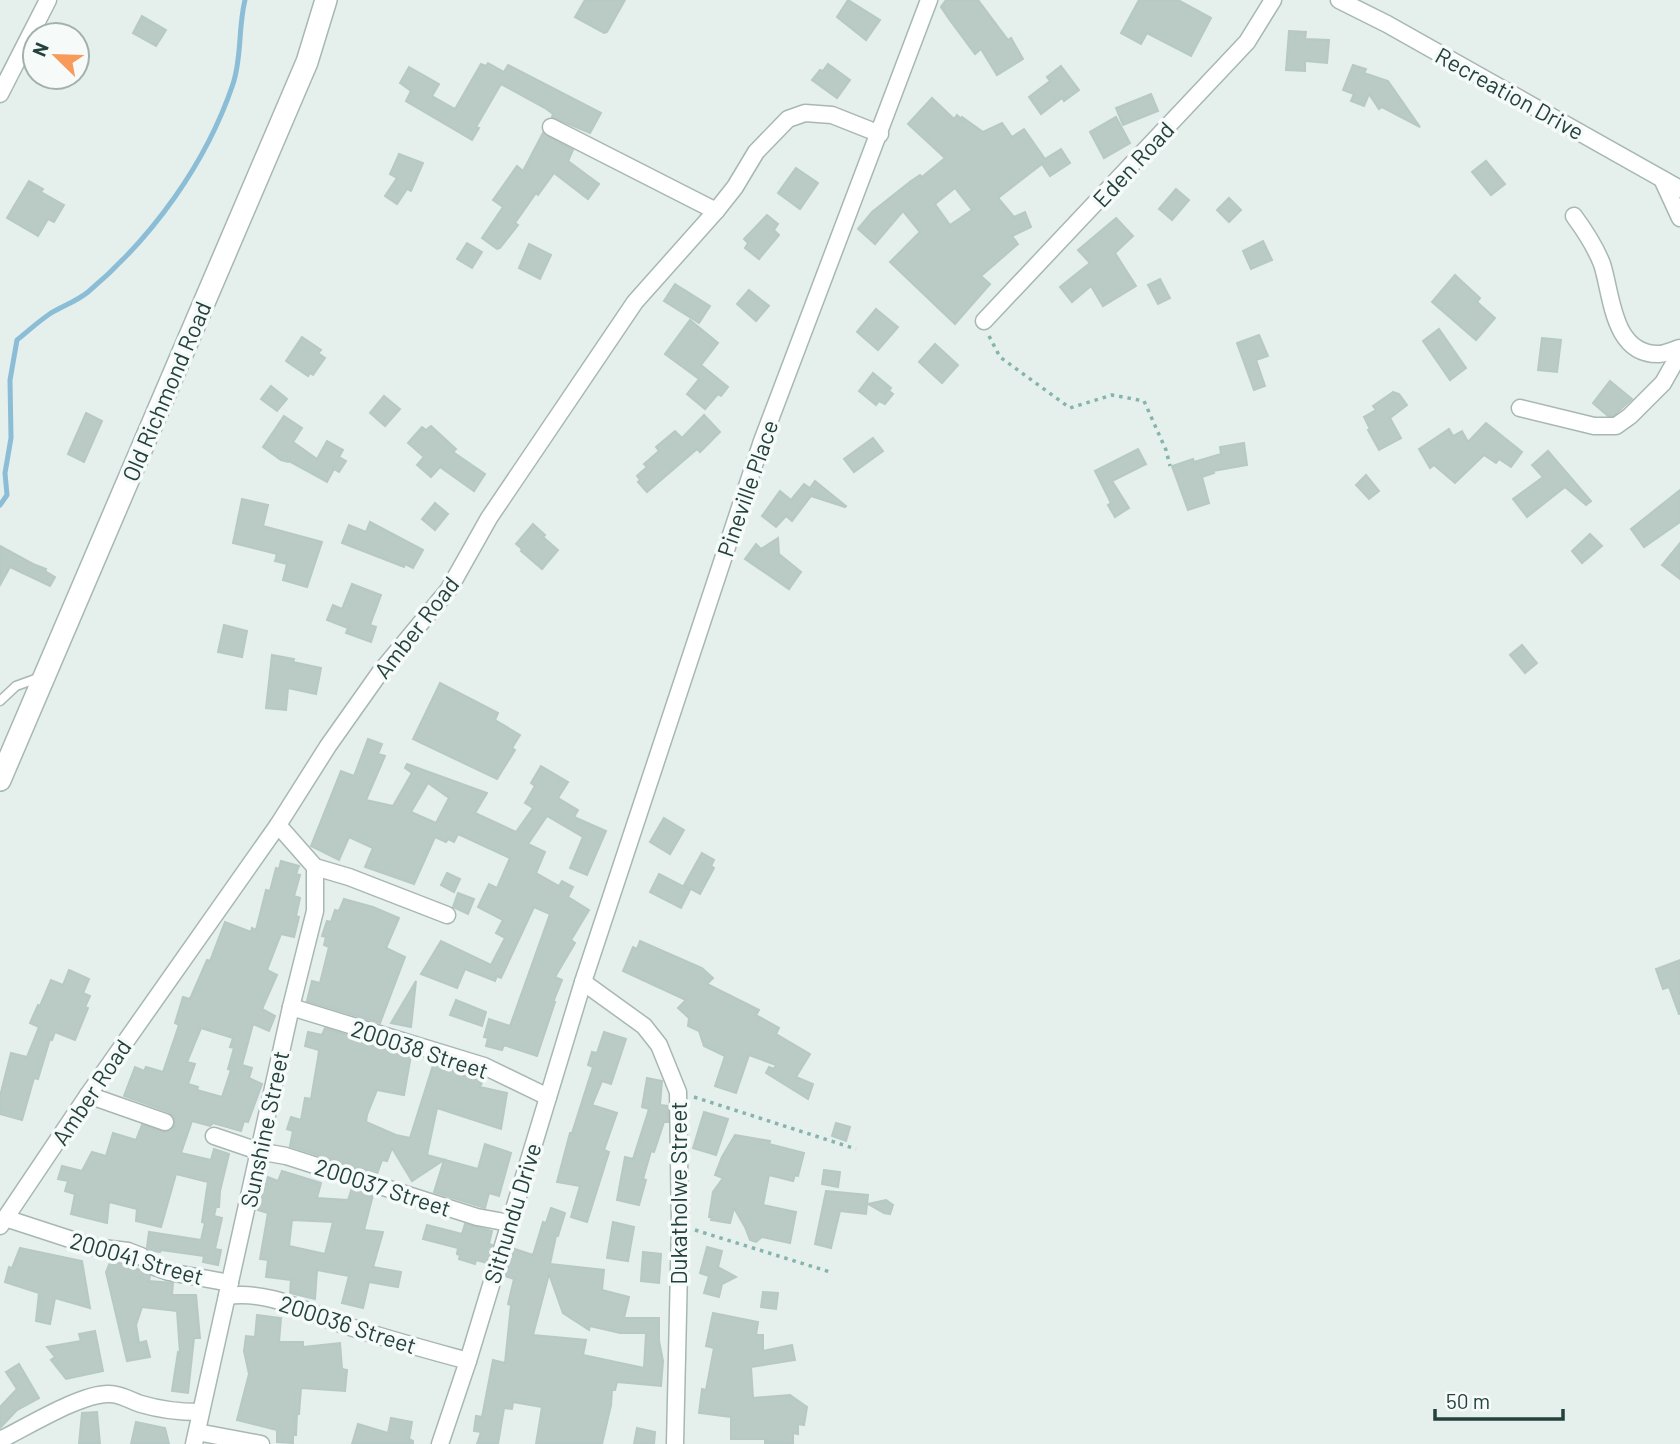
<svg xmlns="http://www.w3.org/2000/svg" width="1680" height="1444" viewBox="0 0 1680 1444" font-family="Barlow,sans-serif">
<rect width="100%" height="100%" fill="#e5efec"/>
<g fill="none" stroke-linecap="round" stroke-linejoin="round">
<path stroke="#8bbed6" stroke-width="5" d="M0 505 7 495 5 473 11 438 10 380 17 340C28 331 39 321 51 313 63 306 77 301 88 292 152 238 206 164 233 84 242 57 238 28 245 0"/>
</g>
<g fill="#bacac5" stroke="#b7c9c4" stroke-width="2" fill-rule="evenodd">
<polygon points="585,0 625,0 607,32 604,33 575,17"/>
<polygon points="848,0 880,20 866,40 837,17"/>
<polygon points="946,0 978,0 1008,40 1011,38 1023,59 997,75 981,49 975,54 949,19 941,7"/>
<polygon points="1139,0 1178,0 1211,18 1191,56 1147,33 1141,44 1121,33"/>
<polygon points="142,16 166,30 156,46 133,33"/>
<polygon points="1289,31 1306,32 1305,39 1329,40 1327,63 1305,61 1305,71 1286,70"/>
<polygon points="488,63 504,72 508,65 601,113 590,133 552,117 553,114 545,108 501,84 476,127 479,128 472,140 406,101 411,91 400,83 409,67 439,84 432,96 455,109 481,64 486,66"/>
<polygon points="828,64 850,80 837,98 812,80 820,70 823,71"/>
<polygon points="1353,65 1366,69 1364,73 1388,81 1420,127 1382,107 1379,109 1369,94 1364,106 1351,101 1354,94 1343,90"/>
<polygon points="1061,66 1079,90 1064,101 1062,98 1041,114 1029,97 1050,81 1047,77"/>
<polygon points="1151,94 1158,111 1123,125 1116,108"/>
<path d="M932 98 954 119 957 115 961 119 962 117 983 132 1002 123 1012 137 1024 129 1045 159 1061 149 1070 163 1050 176 1042 164 998 198 1014 217 1025 212 1031 227 1012 236 1018 244 981 276 990 284 955 324 890 262 920 232 903 211 875 244 858 229 872 212 911 181 920 175 922 177 945 158 908 124ZM955 188 972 210 950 225 935 204Z"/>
<polygon points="1116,117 1130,143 1104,158 1090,132"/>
<polygon points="543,133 573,150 568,161 599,184 588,199 554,173 538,195 536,193 515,223 518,225 500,248 497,249 482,238 503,207 493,200 517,166 523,171"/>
<polygon points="399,154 423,163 411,191 407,189 397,204 385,196 397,178 390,174"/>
<polygon points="1486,161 1505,184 1491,195 1472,172"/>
<polygon points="796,168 818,183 800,209 778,193"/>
<polygon points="29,181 43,189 41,192 64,205 54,222 48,219 38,236 7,218"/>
<polygon points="1176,189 1189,200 1172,220 1159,209"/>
<polygon points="1229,198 1241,210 1229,222 1217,210"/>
<polygon points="767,215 778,224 774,230 779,235 759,259 745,248 748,243 744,239"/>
<polygon points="1116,218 1133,236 1115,253 1136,286 1103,306 1091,286 1072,302 1060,287 1090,263 1078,250"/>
<polygon points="1263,241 1272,260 1251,269 1243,251"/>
<polygon points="467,243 482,252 472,268 457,259"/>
<polygon points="529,244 551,255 540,279 519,268"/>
<polygon points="1455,275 1480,298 1477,302 1495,318 1476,340 1432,302"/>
<polygon points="1160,279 1170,298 1158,304 1148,285"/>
<polygon points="675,284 710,306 699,323 664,301"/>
<polygon points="749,290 769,306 756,321 737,304"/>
<polygon points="876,309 898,327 878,350 857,332"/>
<polygon points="690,320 718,343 701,365 728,387 721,396 718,394 705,409 687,394 699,379 665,354"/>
<polygon points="1439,329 1466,368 1450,380 1423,341"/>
<polygon points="1259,335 1268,356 1256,360 1265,386 1254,390 1237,343"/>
<polygon points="302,337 321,350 318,353 325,358 313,375 310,373 308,376 286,361"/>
<polygon points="1542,338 1561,340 1557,372 1538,370"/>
<polygon points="935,344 958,365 942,383 919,362"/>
<polygon points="873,373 891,388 889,391 893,394 885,404 879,401 876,405 859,391"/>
<polygon points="1610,381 1632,399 1613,416 1608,416 1593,403"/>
<polygon points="271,386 287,399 277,411 261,399"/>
<polygon points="1393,392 1399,394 1407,405 1390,418 1401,438 1379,450 1368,430 1370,429 1364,417 1376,410 1373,406"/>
<polygon points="384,396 400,409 385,426 370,413"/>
<polygon points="86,413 102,421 84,462 68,454"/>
<polygon points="704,415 720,432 700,452 697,449 647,492 638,482 640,480 637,476 647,467 644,464 659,451 656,447 675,431 682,438"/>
<polygon points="284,416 302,428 293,442 317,459 327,441 343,450 339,457 346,461 339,472 334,469 327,482 289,461 288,462 281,460 263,447"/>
<polygon points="1486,423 1522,452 1511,467 1499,459 1496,463 1484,455 1455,483 1434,465 1430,468 1419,449 1449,429 1453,436 1462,431 1468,442"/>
<polygon points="431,426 456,449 453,452 485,474 474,491 440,467 431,477 417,465 424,457 408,443 422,427 426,430"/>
<polygon points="873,438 883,451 854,472 844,459"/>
<polygon points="1244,443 1247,465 1213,471 1214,473 1202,477 1209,503 1188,510 1172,466 1193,459 1194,462 1221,454 1220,447"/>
<polygon points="1138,449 1146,464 1112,481 1129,508 1115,517 1108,505 1111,503 1095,471"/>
<polygon points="1548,451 1591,501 1586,505 1565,487 1527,517 1513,499 1543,477 1532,465"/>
<polygon points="1366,475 1379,491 1369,499 1356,485"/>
<polygon points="815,481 846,506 845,507 811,496 792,521 786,516 776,527 762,516 780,491 791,500 804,484 810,488"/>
<polygon points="1680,490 1680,522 1644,547 1631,529"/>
<polygon points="242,499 268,505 263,526 322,542 307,587 283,580 287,564 275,561 277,554 233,543"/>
<polygon points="435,503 448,514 435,530 422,519"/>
<polygon points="370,522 423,550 413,568 405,564 404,567 342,543 349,525 366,532"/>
<polygon points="533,524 545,535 543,537 558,550 542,569 521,551 522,549 516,544"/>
<polygon points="1590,534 1602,546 1582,563 1572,551"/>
<polygon points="778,538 779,554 801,572 789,589 745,559 756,544 761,549"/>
<polygon points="1680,543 1680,579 1662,565"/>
<polygon points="0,546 33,564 46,569 45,571 55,577 50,586 10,567 0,585"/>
<polygon points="352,584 381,595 370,625 376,627 371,642 346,633 348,628 327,620 333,605 342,609"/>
<polygon points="224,625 247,631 242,657 218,652"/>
<polygon points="1522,645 1537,663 1525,673 1510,655"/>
<polygon points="272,655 294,659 293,662 321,668 316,694 288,688 286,710 266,708"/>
<polygon points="440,683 498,713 495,720 520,735 512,748 515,750 497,779 413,739"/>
<path d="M368 739 382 744 378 754 385 756 366 800 393 806 412 773 405 768 407 764 487 793 475 813 516 832 533 808 525 803 535 786 531 783 541 766 568 782 558 798 578 810 574 817 606 831 587 875 570 868 583 837 547 816 528 844 545 852 536 873 559 886 562 881 573 887 568 897 589 910 571 940 575 943 555 977 562 980 553 1002H555L537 1056 504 1045 502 1050 486 1046 488 1038 484 1037 489 1019 510 1026 550 914 534 907 501 978 497 976 495 981 465 969 457 988 421 974 441 941 491 965 505 938 496 933 503 920 478 907 489 884 497 888 510 858 458 834 454 842 448 839 446 842 435 837 414 884 365 867 373 848 349 837 339 860 311 846 341 771 354 776ZM428 783 449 798 436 823 411 812Z"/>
<polygon points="664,818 684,830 670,854 650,842"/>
<polygon points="702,853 714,860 711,866 714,868 700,894 684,885"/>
<path d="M281 861 299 866 296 874 300 875 294 896 300 898 296 916 299 917 294 937 281 934 267 970 277 975 262 1009 275 1016 269 1031 253 1024 242 1065 252 1068 249 1078 262 1084 248 1122 244 1121 241 1131 213 1123 210 1126 192 1121 181 1153 211 1160 214 1149 229 1154 220 1191 219 1207H216L214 1216 222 1218 215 1249 221 1250 218 1265 203 1262 204 1256 161 1250 160 1252 152 1251 147 1247 149 1232 201 1240 205 1223 202 1222 208 1182 176 1174 161 1227 136 1221 137 1209 109 1202 107 1223 71 1214 75 1194 65 1191 68 1181 58 1179 62 1166 82 1171 92 1152 106 1156 113 1133 136 1140 142 1125 166 1132 175 1126V1119L169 1112 124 1096 135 1067 144 1071 146 1067 163 1072 179 1025 175 1023 183 997 190 999 207 960 210 961 225 922 251 932 252 928 256 930 266 890 270 891 276 868 279 869ZM201 1028 233 1038 230 1047 234 1048 228 1069 231 1070 222 1097 197 1090 198 1087 188 1084 195 1064 187 1062Z"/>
<polygon points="447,873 460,879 454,892 441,885"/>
<polygon points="659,874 690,890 681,908 650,892"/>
<polygon points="458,893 474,899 468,914 453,907"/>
<polygon points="344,899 373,907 399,918 386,948 405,957 380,1023 307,1001 312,981 320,983 329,947 324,945 326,937 322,936 327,921 331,922 335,910 339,911"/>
<polygon points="640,941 702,968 713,978 707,984 759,1010 756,1015 779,1028 776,1034 810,1054 796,1077 813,1084 808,1099 766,1073 769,1067 774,1069 776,1065 749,1055 736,1093 715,1086 725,1056 704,1046 699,1031 688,1026 689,1018 678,1008 686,1000 623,971 633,947 637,949"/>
<polygon points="1680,960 1680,1014 1679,1014 1669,987 1663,989 1656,969"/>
<polygon points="69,970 89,979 83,993 90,996 85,1007 88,1008 75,1040 55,1032 52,1040 50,1039 38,1079 34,1078 22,1120 0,1114 0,1096 11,1053 27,1057 39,1027 30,1023 38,1005 40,1006 51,980 63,985"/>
<polygon points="416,981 411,1027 391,1023"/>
<polygon points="456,1000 486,1012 482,1026 450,1015"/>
<polygon points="325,1028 386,1047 385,1049 411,1055 404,1095 377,1090 367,1115 366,1122 396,1135 410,1138 434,1062 483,1080 480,1087 507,1093 501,1129 437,1108 427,1155 478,1169 485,1144 511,1153 499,1196 489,1193 485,1208 434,1192 444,1160 412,1181 392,1148 387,1161 382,1160 377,1174 290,1146 293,1131 287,1129 291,1117 301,1120 305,1098 311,1099 318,1058 319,1050 305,1046 308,1032 322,1035"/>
<polygon points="604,1032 626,1039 611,1084 602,1081 592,1105 617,1113 604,1150 609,1152 587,1222 571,1217 580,1186 557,1182 570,1133 572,1133 593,1067 588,1065 592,1052 597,1053"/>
<polygon points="647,1078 662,1081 660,1105 668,1106 668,1122 664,1122 654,1152 651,1151 643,1179 646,1180 639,1205 617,1200 625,1157 633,1159 649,1109 642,1107"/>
<polygon points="704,1112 728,1119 716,1155 693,1148"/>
<polygon points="836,1123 850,1127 846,1141 832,1136"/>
<polygon points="735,1135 770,1141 769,1144 804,1153 798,1176 795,1175 793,1181 769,1175 763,1205 796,1212 790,1243 762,1237 756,1242 750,1240 745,1227 734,1208 730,1223 711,1220 712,1217 709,1217 713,1192 723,1178 715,1175 722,1157"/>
<polygon points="824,1170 840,1172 838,1187 822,1184"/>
<path d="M282 1171 321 1183 317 1198 348 1200 352 1188 373 1195 364 1230 383 1232 373 1267 401 1272 398 1287 369 1282 363 1308 342 1303 349 1276 317 1270 315 1299 290 1293 291 1280 266 1277 268 1260 260 1259 268 1213 258 1210 268 1177 278 1181ZM292 1220 333 1222 325 1254 289 1246Z"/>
<polygon points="826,1191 868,1195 866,1214 840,1211 831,1248 815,1244"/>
<polygon points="886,1200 893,1205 890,1214 884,1213 868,1204"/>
<path d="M551 1208 565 1213 558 1236H556L550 1264 604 1270 602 1290 629 1297 624 1318H659V1341L663 1361 661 1386 617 1382 615 1390H612L611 1405 602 1444H536L542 1407 513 1402 512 1409 504 1408 498 1444H477L481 1432 474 1431 476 1416 482 1417 493 1360 505 1363 511 1305 508 1304 514 1279 505 1276 512 1252H514L515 1249 533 1255 543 1222 546 1223ZM549 1274 563 1313 589 1330 590 1326 620 1333H646L644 1368 583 1355 586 1340 533 1335Z"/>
<polygon points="613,1222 634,1227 628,1261 607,1258"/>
<polygon points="465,1224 492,1231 489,1244 492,1245 487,1263 476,1260 475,1264 459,1259 460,1255 457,1254 458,1248 423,1239 427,1225 462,1234"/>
<polygon points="707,1247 722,1251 718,1267 736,1277 722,1284 719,1297 704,1293 709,1276 700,1273"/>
<polygon points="20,1248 82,1261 90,1308 55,1298 50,1324 36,1321 39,1293 5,1282 9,1267 12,1268"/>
<polygon points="643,1252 661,1254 659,1283 641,1281"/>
<polygon points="111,1260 143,1271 150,1276 149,1281 173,1283 172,1295 196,1295 200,1338 194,1338 188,1393 172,1391 178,1352 180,1353 177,1311 142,1307 136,1325 139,1343 146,1341 150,1357 127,1361 106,1272"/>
<polygon points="763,1292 778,1293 776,1309 761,1307"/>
<polygon points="713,1313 758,1322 756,1335 763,1335 763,1351 792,1345 795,1360 751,1367 753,1398 790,1395 807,1407 804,1425 798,1424 798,1434 793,1433 793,1444 765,1443 765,1439 731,1439 731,1417 699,1413 702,1389 706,1390 714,1348 706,1346"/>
<polygon points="257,1315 281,1318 279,1342 303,1342 303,1347 340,1343 342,1369 347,1370 345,1391 301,1388 299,1414 297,1414 296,1435 293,1435 293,1443 277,1442 277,1430 237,1420 249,1374 244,1351 246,1336 255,1337"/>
<polygon points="95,1331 103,1371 66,1379 51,1360 55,1357 47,1347 81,1341 79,1334"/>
<polygon points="19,1364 39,1398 17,1410 0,1428 0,1407 17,1389 6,1372"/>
<polygon points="97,1412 100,1444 79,1444 82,1413"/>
<polygon points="391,1418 412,1422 409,1439 413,1441 413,1444 352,1444 358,1424 388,1433"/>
<polygon points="136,1422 165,1428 169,1444 131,1444"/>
<polygon points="637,1428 655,1432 654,1444 634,1444"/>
</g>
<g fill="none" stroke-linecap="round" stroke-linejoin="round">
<g stroke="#a7b8b4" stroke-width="11">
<polyline id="service" points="0,701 16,686 38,678"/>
</g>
<g stroke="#a7b8b4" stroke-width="19">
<g id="minor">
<polyline points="1339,0 1387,24 1680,189"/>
<polyline points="0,94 48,0"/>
<polyline points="551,127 716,211"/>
<polyline points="1662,179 1680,218"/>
<path d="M1574 216C1585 231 1595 246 1602 264 1612 294 1612 355 1659 354 1665 354 1673 350 1680 348"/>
<polyline points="984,321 1247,42 1273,0"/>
<polyline points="1520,408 1594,426 1616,426 1630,416 1663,383 1680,353"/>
<polyline points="315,867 349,877 447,915"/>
<polyline points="583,982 644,1026 659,1045 678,1092 680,1225 675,1444"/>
<polyline points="291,1007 484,1066 548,1097"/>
<polyline points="88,1095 165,1122"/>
<polyline points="214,1136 258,1151 286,1156 477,1217 509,1223"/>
<polyline points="5,1218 94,1247 128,1251 141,1256 155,1267 169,1272 230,1283"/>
<polyline points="0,1226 88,1095 278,825 328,746 381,671 449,589 489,518 635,302 716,211 735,187 756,152 788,119 805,113 832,115 880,134"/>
<path d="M227 1296C272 1290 306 1313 347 1326 387 1339 428 1350 468 1361"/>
<polyline points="197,1432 261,1444"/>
<path d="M0 1440C27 1427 83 1392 110 1394 121 1394 131 1401 141 1404 161 1410 179 1412 200 1412"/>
<polyline points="194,1444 291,1007 315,911 315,867 278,825"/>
<polyline points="440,1444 468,1361 583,982 762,441 929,0"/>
</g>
</g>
<g stroke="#a7b8b4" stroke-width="24">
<polyline id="tertiary" points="0,780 307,62 326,0"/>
</g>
<g stroke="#84b4ac" stroke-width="3.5" stroke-dasharray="3.5 5" stroke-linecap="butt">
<polyline points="989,336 1000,357 1070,408 1112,395 1144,401 1166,450 1170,466"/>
<polyline points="694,1097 856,1149"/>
<polyline points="695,1230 830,1272"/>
</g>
<use href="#service" stroke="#fff" stroke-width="8"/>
<use href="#minor" stroke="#fff" stroke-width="16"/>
<use href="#tertiary" stroke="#fff" stroke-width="21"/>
</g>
<g text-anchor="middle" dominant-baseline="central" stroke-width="7" stroke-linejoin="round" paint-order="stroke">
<g font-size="23" fill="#23423e" stroke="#f6fbf9">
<text transform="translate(1510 93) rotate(29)">Recreation Drive</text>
<text transform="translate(1133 164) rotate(-47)">Eden Road</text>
<text transform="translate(166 391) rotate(-67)">Old Richmond Road</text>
<text transform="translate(747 488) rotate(-71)">Pineville Place</text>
<text transform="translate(416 627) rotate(-52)">Amber Road</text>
<text transform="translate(420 1049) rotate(18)">200038 Street</text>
<text transform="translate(91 1092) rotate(-56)">Amber Road</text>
<text transform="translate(264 1129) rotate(-78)">Sunshine Street</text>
<text transform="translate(383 1187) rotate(18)">200037 Street</text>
<text transform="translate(678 1193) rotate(-90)">Dukatholwe Street</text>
<text transform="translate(512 1213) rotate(-73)">Sithundu Drive</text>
<text transform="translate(137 1258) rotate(16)">200041 Street</text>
<text transform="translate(348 1324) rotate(18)">200036 Street</text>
</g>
</g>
<g transform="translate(56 56) rotate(293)"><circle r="33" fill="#f6fbf9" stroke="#a2b1ae" stroke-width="2"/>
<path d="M0-5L12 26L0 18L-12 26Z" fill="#f89a59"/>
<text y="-10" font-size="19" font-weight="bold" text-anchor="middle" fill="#23423e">N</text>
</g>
<path d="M1435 1409v10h128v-10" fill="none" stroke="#23423e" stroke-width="3.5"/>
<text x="1446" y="1409" font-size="21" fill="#23423e" stroke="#f6fbf9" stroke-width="5" paint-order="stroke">50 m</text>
</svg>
